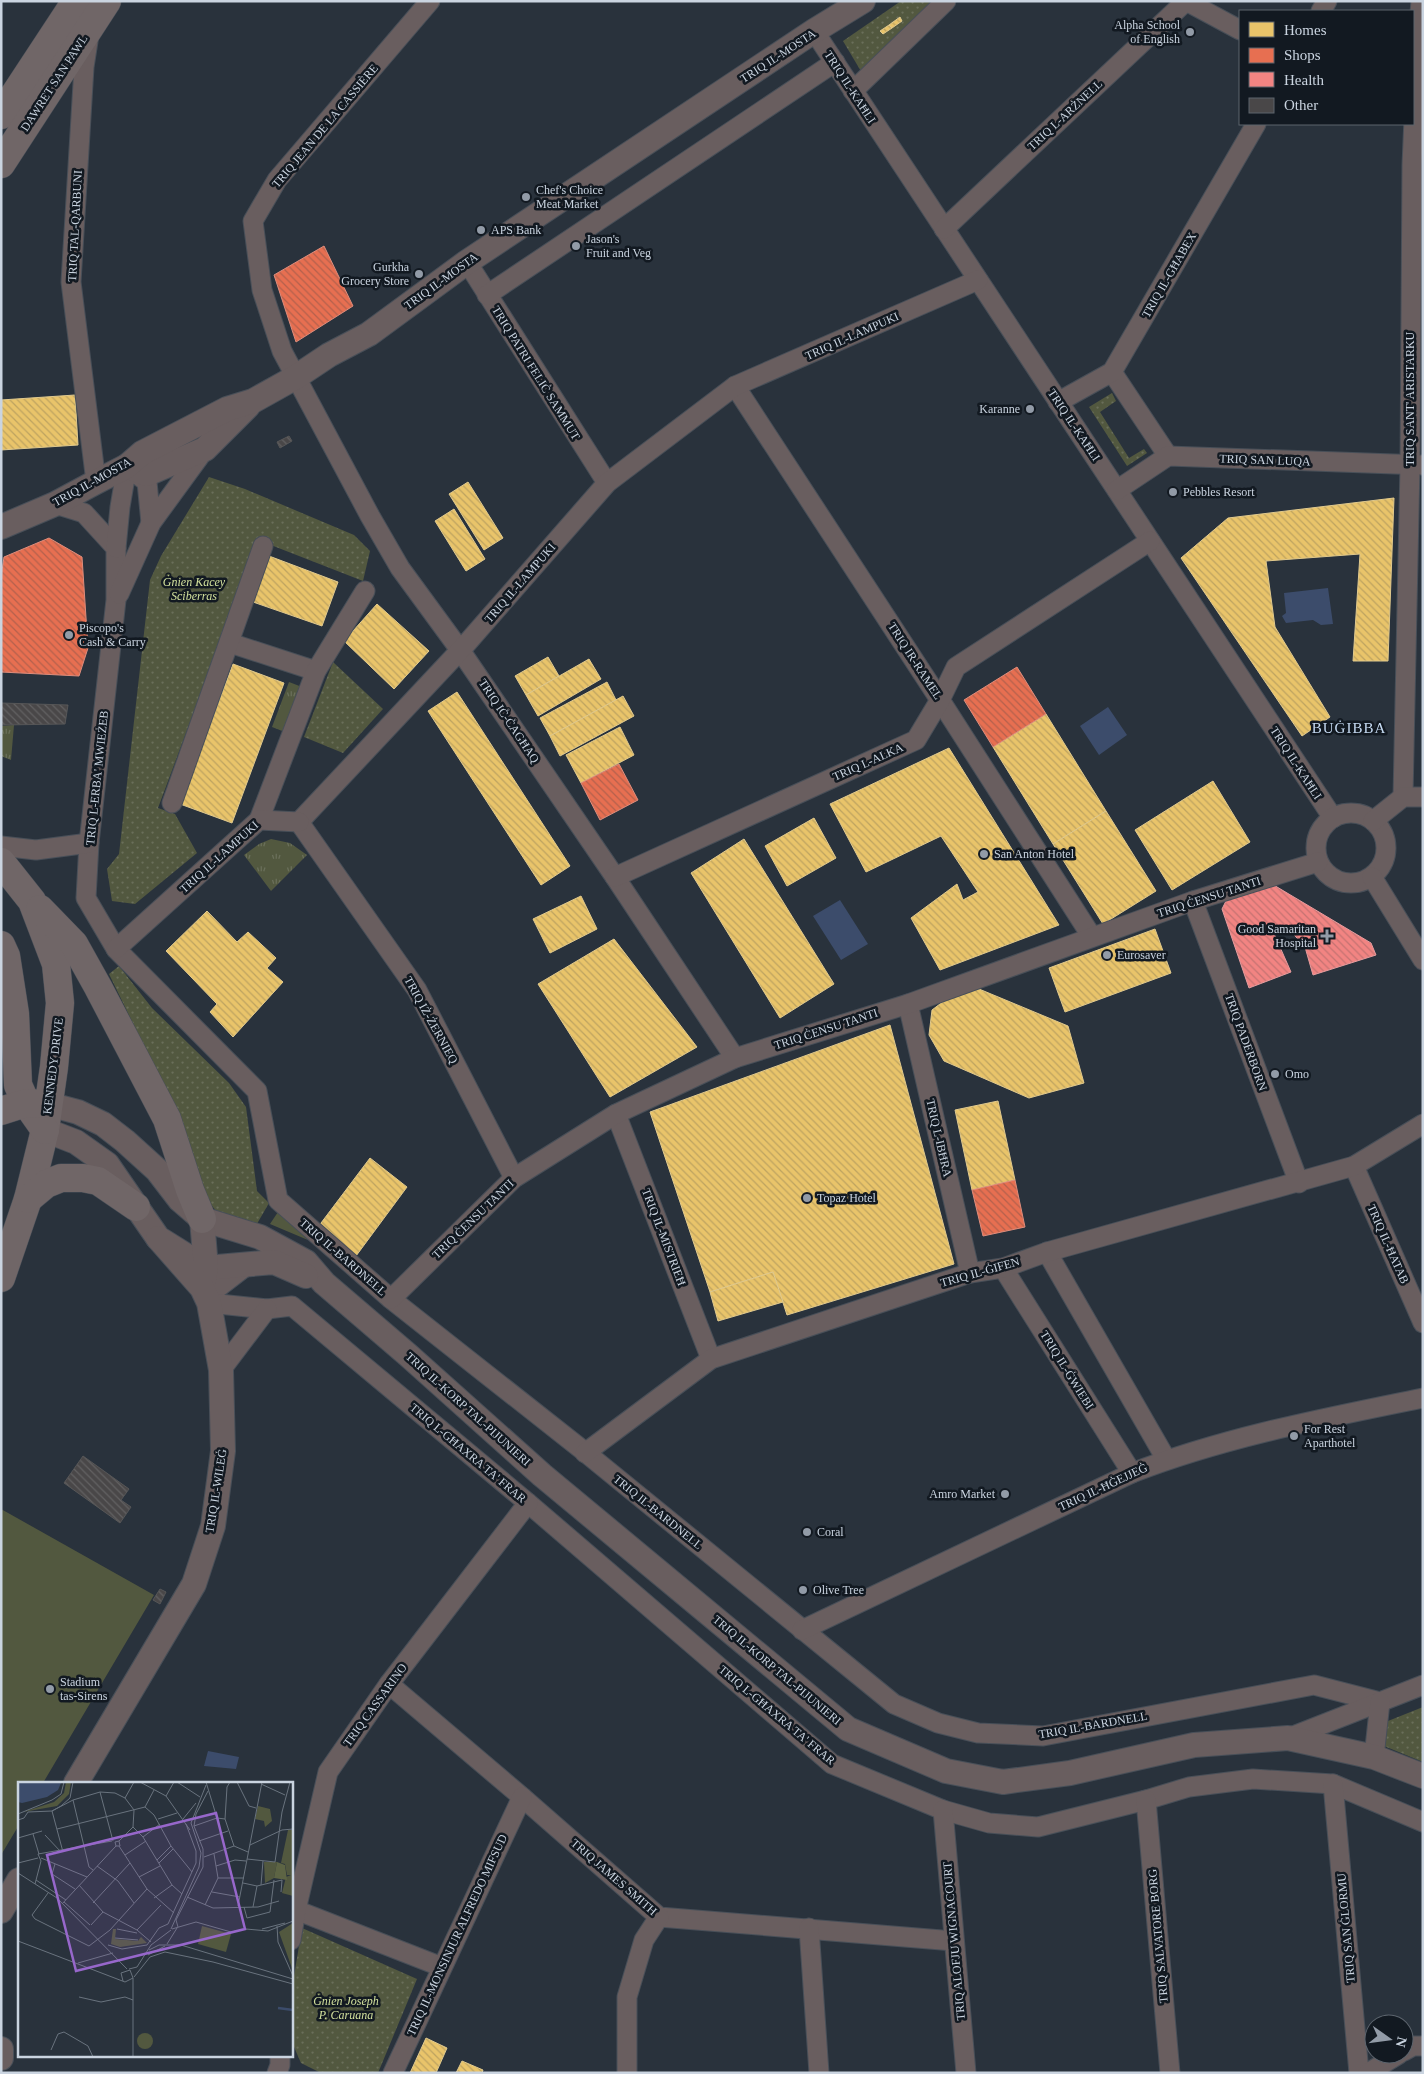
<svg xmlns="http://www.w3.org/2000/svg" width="1424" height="2074" viewBox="0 0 1424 2074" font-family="Georgia,serif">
<defs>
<pattern id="grass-tufts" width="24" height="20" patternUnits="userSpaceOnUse" patternTransform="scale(1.25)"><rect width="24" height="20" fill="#52583f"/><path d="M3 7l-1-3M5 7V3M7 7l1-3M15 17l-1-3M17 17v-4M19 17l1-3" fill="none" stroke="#6a6f5a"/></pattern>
<pattern id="park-dots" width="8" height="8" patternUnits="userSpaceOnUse" patternTransform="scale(1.25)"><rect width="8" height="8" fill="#52583f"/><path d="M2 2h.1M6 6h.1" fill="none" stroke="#6a6f5a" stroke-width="1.8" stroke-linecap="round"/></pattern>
<pattern id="homes-back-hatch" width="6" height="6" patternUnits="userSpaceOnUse" patternTransform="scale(1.25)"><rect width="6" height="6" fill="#e9c46a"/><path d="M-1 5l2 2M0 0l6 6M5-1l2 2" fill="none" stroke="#bea360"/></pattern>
<pattern id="shops-back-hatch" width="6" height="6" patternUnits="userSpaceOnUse" patternTransform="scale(1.25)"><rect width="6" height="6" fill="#e76f51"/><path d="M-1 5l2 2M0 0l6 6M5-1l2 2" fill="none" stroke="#b4614d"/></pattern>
<pattern id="health-back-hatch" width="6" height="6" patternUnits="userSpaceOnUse" patternTransform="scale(1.25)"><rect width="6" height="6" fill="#f28482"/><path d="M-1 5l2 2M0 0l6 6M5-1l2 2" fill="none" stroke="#c57372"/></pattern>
<pattern id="building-back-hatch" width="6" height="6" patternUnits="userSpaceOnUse" patternTransform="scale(1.25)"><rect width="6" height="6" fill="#494748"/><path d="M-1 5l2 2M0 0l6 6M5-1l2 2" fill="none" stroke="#626162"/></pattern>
</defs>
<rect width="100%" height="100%" fill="#29323c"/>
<g fill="url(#grass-tufts)">
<polygon points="289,682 302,687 285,732 272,727"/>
<polygon points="14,725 11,760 1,756 1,726"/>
<polygon points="271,839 290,843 307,855 271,891 244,855 259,844"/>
<polygon points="278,1212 308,1240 270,1224"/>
</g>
<g fill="url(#park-dots)">
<polygon points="901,1 935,1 862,73 843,41"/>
<polygon points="1112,393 1116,401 1100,412 1129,458 1144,449 1147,453 1127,466 1089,407"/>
<polygon points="209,477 245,489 354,535 370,551 363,581 258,540 158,808 175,814 197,853 135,904 112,901 107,869 119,854 150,580 161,556"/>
<polygon points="333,662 383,709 343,753 304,737"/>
<polygon points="119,966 152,1008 229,1083 246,1107 257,1191 269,1203 254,1229 218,1213 206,1199 171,1102 109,974"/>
<polygon points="1423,1707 1423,1762 1384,1746 1383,1723"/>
<polygon points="302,1928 417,1979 378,2073 321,2073 301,2063 291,2040 291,1994"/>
</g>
<polygon fill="#52583f" points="1,1509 154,1595 43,1783 19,1783 19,1825 1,1855"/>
<g fill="#3c4c6b">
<polygon points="1328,588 1333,624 1321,625 1313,620 1286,623 1282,616 1286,613 1284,593"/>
<polygon points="1108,707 1127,735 1099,755 1080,726"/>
<polygon points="840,900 868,944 841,960 813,916"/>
<polygon points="208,1751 239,1757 236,1769 204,1766"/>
</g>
<g fill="url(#homes-back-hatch)" stroke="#e0c98d">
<polygon points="900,17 902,21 892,28 889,25"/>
<polygon points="889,25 892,28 883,34 880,31"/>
<polygon points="75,395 78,445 1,450 1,400"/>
<polygon points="468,482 503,538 484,550 449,494"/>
<polygon points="1394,498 1388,661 1353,661 1360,554 1266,561 1275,627 1330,717 1302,736 1181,558 1228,518"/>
<polygon points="454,509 485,559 466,571 435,521"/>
<polygon points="269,556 338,582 322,626 253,602"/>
<polygon points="377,604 429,651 394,689 344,641"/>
<polygon points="548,657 559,676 526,695 515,676"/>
<polygon points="589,659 601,679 538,716 526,695"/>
<polygon points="233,664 284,683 232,823 180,804"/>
<polygon points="607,682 616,700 550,736 540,718"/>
<polygon points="457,692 570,866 541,885 428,711"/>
<polygon points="623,696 634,716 560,756 550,736"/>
<polygon points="1046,714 1106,811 1053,844 993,747"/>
<polygon points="620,727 634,755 581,783 566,755"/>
<polygon points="949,748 1059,925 940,970 911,918 957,884 963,900 978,892 941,836 866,872 830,804"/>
<polygon points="1213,781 1250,842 1172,890 1135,830"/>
<polygon points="1106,811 1156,891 1103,924 1053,844"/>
<polygon points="814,818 836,858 787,886 765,846"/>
<polygon points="744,839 834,984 780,1018 691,873"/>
<polygon points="581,896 597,929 550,953 533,919"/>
<polygon points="207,911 237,942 248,932 276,958 267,968 283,982 233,1037 210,1012 217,1004 166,951"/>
<polygon points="1155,929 1171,973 1065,1012 1049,968"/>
<polygon points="614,939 697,1047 610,1097 538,984"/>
<polygon points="979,989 1068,1026 1084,1083 1029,1098 944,1061 929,1035 932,1010 953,994"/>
<polygon points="890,1025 954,1264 787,1315 773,1272 710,1292 650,1112"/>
<polygon points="998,1101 1015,1180 972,1190 955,1110"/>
<polygon points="370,1158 407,1187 356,1256 318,1227"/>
<polygon points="773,1272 783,1302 718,1321 710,1292"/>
<polygon points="426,2038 447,2048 436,2073 410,2073"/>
<polygon points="462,2061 483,2070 482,2073 456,2073"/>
</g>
<g fill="url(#shops-back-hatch)" stroke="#de8d7c">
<polygon points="324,246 353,306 296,342 274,275"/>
<polygon points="49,538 82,557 88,648 79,676 1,672 1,578 4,557"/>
<polygon points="1017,667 1046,714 993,747 964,700"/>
<polygon points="619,764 638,800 600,820 581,783"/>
<polygon points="1015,1180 1025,1227 983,1236 972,1190"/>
</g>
<polygon fill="url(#health-back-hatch)" stroke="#e69c9e" points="1272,884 1371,943 1376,955 1313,975 1305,947 1288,928 1272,929 1291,972 1249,988 1222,909 1228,897"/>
<g fill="url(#building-back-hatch)" stroke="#565657">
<polygon points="289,436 292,441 280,448 277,442"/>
<polygon points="1,703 68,705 65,724 1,725"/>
<polygon points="83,1456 129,1489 121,1500 131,1507 120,1523 64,1483"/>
<polygon points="160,1589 166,1592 160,1604 153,1600"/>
</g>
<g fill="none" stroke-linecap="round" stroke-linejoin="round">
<g stroke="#484f58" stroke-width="21">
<g id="minor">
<polyline points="430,1 277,180 253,221 262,290 282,351 370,516 400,568 460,650 615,877 735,1058"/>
<polyline points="1321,11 1327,1"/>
<polyline points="814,31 1333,818"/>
<polyline points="89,35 84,67 71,282 96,482"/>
<polyline points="853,91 946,1"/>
<polyline points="944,229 1186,1 1240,30"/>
<polyline points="467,262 607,483"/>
<polyline points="487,295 835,62"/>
<polyline points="1112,372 1168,456"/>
<polyline points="735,386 940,700 1092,937"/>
<polyline points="1058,402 1112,372 1256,124"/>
<polyline points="1117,490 1168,456 1422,465"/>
<polyline points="55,504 84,513 116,548 116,600 89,843 86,898 116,949 257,1091 278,1200 391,1299 580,1448 894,1704 938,1723 978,1733 1043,1736 1314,1685 1380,1702"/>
<polyline points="116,548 120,507 127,466 147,482 151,523"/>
<polyline points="119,594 151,523 205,449"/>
<polyline points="230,643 316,671"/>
<polyline points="1403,797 1410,465 1412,165 1417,48 1421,1"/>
<polyline points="172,803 263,546"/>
<circle cx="1351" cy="848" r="35"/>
<polyline points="259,820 316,671 365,591"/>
<polyline points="1373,821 1403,797 1423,797"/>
<polyline points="299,822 467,643 607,483 735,386 978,280"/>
<polyline points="299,822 417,990 514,1178"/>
<polyline points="1,846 36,850 89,843"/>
<polyline points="615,877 916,740 940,700 956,667 1150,541"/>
<polyline points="1372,877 1423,960"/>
<polyline points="1193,901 1299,1183"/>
<polyline points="116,949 259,820 299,822"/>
<polyline points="908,1004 970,1273"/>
<polyline points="616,1114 711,1359"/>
<polyline points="1354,1166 1423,1323"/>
<polyline points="1047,1252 1166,1459"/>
<polyline points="1003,1268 1132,1473"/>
<polyline points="206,1297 250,1263"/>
<polyline points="391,1299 514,1178 616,1114 735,1058 908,1004 1193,901 1318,862"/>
<polyline points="209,1303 267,1309 292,1306 528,1503 832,1764 943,1810 989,1823 1038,1827 1146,1800 1189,1787 1253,1779 1333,1784 1423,1822"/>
<polyline points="221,1370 267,1309"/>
<polyline points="585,1453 711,1359 970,1273 1003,1268 1047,1252 1354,1166 1423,1124"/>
<path d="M802 1630 1132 1473C1225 1437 1325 1418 1423 1398"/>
<polyline points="389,1684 522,1797 659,1917 954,1941"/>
<polyline points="1288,1738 1423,1685"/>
<polyline points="1374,1757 1380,1702"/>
<polyline points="1333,1784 1359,2073"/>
<polyline points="1146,1800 1170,2073"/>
<polyline points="943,1810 966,2073"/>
<polyline points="296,1910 442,1967"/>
<polyline points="809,1928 819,2073"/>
<polyline points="291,1940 296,1910 328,1772 389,1684 528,1503"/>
<polyline points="1404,2051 1413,2046 1423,2046"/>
<polyline points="277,2073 280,2065 280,2055"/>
<polyline points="393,2073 522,1797"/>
<polyline points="627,2073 627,1997 644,1940 659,1917"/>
<polyline points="1368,2073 1399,2054"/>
</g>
</g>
<g stroke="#484f58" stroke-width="26">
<g id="tertiary">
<polyline points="127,466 147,474 205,449 248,406"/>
<polyline points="1,527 55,504 96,482 127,466 142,453 227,409 253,401 296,377 329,355 369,334 467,262 814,31 863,1"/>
<polyline points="48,1104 78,1112 103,1124 125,1141 157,1170 180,1200 202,1219 260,1237 306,1262 324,1283 408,1355 542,1475 848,1729 946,1771 1003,1782 1070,1773 1194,1745 1288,1738 1374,1757 1423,1776"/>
<polyline points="45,1130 76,1142 107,1164 158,1238 206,1268 274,1262 306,1276"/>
<polyline points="202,1219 206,1268 204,1279"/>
<polyline points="76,1783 194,1584 213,1526 223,1451 221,1370 209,1303 202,1288 158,1238"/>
<polyline points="1,1911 19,1880"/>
<polyline points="1,2049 1,2058"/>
</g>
</g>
<g stroke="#484f58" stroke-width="29">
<g id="trunk">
<polyline points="1,115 76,1"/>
<polyline points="1,164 107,1"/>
<polyline points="1,862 32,901 56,964 60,1003 54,1067 45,1130 28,1199 1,1278"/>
<polyline points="40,909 74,944 98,987 167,1119 190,1190 202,1219"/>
<polyline points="1,945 6,956 15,1014 18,1085 26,1103 45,1130"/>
<polyline points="1,1111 26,1103 44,1104"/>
<polyline points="28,1199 46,1184 61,1178 83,1178 98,1181 136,1207"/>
</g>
</g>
<use href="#minor" stroke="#695e5f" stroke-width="19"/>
<use href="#tertiary" stroke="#695e5f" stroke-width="24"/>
<use href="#trunk" stroke="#706667" stroke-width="28"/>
</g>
<g fill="#929ba7" stroke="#121921" stroke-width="2">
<circle cx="1190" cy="32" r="5"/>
<circle cx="526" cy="197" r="5"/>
<circle cx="481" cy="230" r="5"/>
<circle cx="576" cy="246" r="5"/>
<circle cx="419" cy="274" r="5"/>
<circle cx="1030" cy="409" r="5"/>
<circle cx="1173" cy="492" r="5"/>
<circle cx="69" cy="635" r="5"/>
<circle cx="984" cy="854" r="5"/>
<path d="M1324.5 928.5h5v5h5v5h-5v5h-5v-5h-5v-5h5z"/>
<circle cx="1107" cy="955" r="5"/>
<circle cx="1275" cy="1074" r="5"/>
<circle cx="807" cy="1198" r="5"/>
<circle cx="1294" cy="1436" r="5"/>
<circle cx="1005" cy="1494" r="5"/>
<circle cx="807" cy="1532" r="5"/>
<circle cx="803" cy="1590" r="5"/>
<circle cx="50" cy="1689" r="5"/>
</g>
<g text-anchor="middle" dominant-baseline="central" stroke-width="5" stroke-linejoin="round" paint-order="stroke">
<g font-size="12" fill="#cad4e0" stroke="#121921" text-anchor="start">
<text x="1180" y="25" text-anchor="end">Alpha School<tspan x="1180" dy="14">of English</tspan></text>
<text x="536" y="190">Chef's Choice<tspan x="536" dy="14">Meat Market</tspan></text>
<text x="491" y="230">APS Bank</text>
<text x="586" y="239">Jason's<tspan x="586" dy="14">Fruit and Veg</tspan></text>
<text x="409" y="267" text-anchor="end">Gurkha<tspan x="409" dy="14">Grocery Store</tspan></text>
<text x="1020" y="409" text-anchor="end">Karanne</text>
<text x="1183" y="492">Pebbles Resort</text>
<text x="79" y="628">Piscopo's<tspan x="79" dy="14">Cash &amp; Carry</tspan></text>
<text x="994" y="854">San Anton Hotel</text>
<text x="1316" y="929" text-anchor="end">Good Samaritan<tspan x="1316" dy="14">Hospital</tspan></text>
<text x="1117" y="955">Eurosaver</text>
<text x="1285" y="1074">Omo</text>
<text x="817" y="1198">Topaz Hotel</text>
<text x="1304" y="1429">For Rest<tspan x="1304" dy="14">Aparthotel</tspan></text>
<text x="995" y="1494" text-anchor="end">Amro Market</text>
<text x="817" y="1532">Coral</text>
<text x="813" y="1590">Olive Tree</text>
<text x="60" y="1682">Stadium<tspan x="60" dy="14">tas-Sirens</tspan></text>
</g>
<g font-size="12" fill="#cad4e0" stroke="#121921">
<text transform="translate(778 56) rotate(-33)">TRIQ IL-MOSTA</text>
<text transform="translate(54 83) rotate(-57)">DAWRET SAN PAWL</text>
<text transform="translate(850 87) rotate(57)">TRIQ IL-KAĦLI</text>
<text transform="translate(1065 115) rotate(-43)">TRIQ L-ARŻNELL</text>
<text transform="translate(325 126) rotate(-50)">TRIQ JEAN DE LA CASSIÈRE</text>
<text transform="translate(75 226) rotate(-87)">TRIQ TAL-QARBUNI</text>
<text transform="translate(1169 275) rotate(-60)">TRIQ IL-GĦABEX</text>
<text transform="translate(441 281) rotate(-36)">TRIQ IL-MOSTA</text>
<text transform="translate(852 336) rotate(-24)">TRIQ IL-LAMPUKI</text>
<text transform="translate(536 373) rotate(58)">TRIQ PATRI FELIĊ SAMMUT</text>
<text transform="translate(1410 399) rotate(-90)">TRIQ SANT' ARISTARKU</text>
<text transform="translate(1074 425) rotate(56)">TRIQ IL-KAĦLI</text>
<text transform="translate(1265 460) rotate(2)">TRIQ SAN LUQA</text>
<text transform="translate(92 482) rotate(-29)">TRIQ IL-MOSTA</text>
<text transform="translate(520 583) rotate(-49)">TRIQ IL-LAMPUKI</text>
<text transform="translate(915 661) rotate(57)">TRIQ IR-RAMEL</text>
<text transform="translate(509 721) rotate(56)">TRIQ IĊ-ĊAGĦAQ</text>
<text transform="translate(868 762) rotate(-24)">TRIQ L-ALKA</text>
<text transform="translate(1296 763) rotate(57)">TRIQ IL-KAĦLI</text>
<text transform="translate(97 778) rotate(-84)">TRIQ L-ERBA' MWIEŻEB</text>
<text transform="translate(219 857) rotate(-42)">TRIQ IL-LAMPUKI</text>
<text transform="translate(1209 897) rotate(-18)">TRIQ ĊENSU TANTI</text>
<text transform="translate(431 1020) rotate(61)">TRIQ IŻ-ŻERNIEQ</text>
<text transform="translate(826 1029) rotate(-18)">TRIQ ĊENSU TANTI</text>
<text transform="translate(1246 1042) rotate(70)">TRIQ PADERBORN</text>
<text transform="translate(53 1066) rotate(-83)">KENNEDY DRIVE</text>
<text transform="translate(939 1138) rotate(77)">TRIQ L-IBĦRA</text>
<text transform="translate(473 1219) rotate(-44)">TRIQ ĊENSU TANTI</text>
<text transform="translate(664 1237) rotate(69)">TRIQ IL-MISTRIEĦ</text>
<text transform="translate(1388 1244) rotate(66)">TRIQ IL-ĦATAB</text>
<text transform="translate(343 1257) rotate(41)">TRIQ IL-BARDNELL</text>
<text transform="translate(980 1272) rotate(-16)">TRIQ IL-ĠIFEN</text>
<text transform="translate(1067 1370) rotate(58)">TRIQ IL-ĠWIEBI</text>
<text transform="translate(468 1409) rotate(42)">TRIQ IL-KORP TAL-PIJUNIERI</text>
<text transform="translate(468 1453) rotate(40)">TRIQ L-GĦAXRA TA' FRAR</text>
<text transform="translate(1103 1487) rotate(-25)">TRIQ IL-ĦĠEJJEĠ</text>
<text transform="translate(216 1491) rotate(-81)">TRIQ IL-WILEĠ</text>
<text transform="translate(658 1512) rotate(39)">TRIQ IL-BARDNELL</text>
<text transform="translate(777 1670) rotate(40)">TRIQ IL-KORP TAL-PIJUNIERI</text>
<text transform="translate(375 1705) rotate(-54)">TRIQ CASSARINO</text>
<text transform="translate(777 1715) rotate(40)">TRIQ L-GĦAXRA TA' FRAR</text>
<text transform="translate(1093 1725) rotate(-10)">TRIQ IL-BARDNELL</text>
<text transform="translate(614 1877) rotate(41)">TRIQ JAMES SMITH</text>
<text transform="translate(1346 1928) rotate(-95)">TRIQ SAN ĠLORMU</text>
<text transform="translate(457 1935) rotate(-65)">TRIQ IL-MONSINJUR ALFREDO MIFSUD</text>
<text transform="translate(1158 1936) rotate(-95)">TRIQ SALVATORE BORG</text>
<text transform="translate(954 1941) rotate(-95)">TRIQ ALOFJU WIGNACOURT</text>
</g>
<g font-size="12" font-style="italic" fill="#d2e09c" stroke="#121921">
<text x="194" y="582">Ġnien Kacey<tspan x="194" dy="14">Sciberras</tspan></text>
<text x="346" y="2001">Ġnien Joseph<tspan x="346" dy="14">P. Caruana</tspan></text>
</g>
<g font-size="15" letter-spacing="1" fill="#c5daf2" stroke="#121921">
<text x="1349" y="728">BUĠIBBA</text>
</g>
</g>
<g transform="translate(18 1782)">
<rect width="275" height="275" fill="#29323c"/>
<path d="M240 24 252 27 254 39 247 45 246 39 237 37ZM270 48H275V114L264 111 268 95 273 93H269L267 82 263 81ZM246 80H259L256 96 247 101Z" fill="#52583f"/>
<path d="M259 80 267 83 269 98 256 96Z" fill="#5d6444"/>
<path d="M119 259a8 8 0 1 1 16 0a8 8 0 1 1-16 0Z" fill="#52583f"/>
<path d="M48 0H53L51 12 39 24 5 30 36 20 46 11ZM275 141V189L261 150ZM95 147H98L97 157 120 159 123 155 129 161 102 165 93 162Z" fill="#52583f"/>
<path d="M184 144 213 152 208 170 180 162Z" fill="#52583f"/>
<path d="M0 0H43V1L40 8 29 15 4 21 0 20Z" fill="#3c4c6b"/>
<path fill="none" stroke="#3c4c6b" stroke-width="2.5" d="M260 226 275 228"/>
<path fill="none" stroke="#69737e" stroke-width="1" d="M122 0 148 14 172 48M159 0 182 15M188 0 199 36M212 0 209 5 207 37 216 64M219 0 231 24 238 26M243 2 267 13M82 10 95 59M148 14 156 0M107 16 116 0M55 18 71 85 75 88M127 25 136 8M34 29 55 18 82 10 97 11 107 16 116 28 115 45M34 29 45 70M0 32 34 18 43 12 46 0M140 37 159 31M165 37 178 21M0 38 6 36 10 30 34 29 43 24 52 16 55 0M176 44 199 36 207 37M115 45 125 55 154 103 164 112M39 47 127 25 136 33 153 64 174 90M15 52 21 72M27 53 43 70M125 55 142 42M0 56 24 49M101 59 115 45M181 59 210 49M232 63 264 48 275 47M101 64 129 107 156 131M216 64 230 70M107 73 128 59M186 75 216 64M23 76 69 95M229 77 257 80 264 30 272 0M139 78 153 64M0 81 20 76M141 81 155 67M37 82 34 92 57 107M79 84 100 99 116 121M198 84 217 78 228 79M0 91 39 116 109 187M121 95 142 84M200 96H226M18 98 48 118M225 101 239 104 264 98 263 110M17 102 23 79 20 72 94 59M61 103 85 130 119 148 133 160M243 103 245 79M194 110 222 115M169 115 195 126 240 125 261 119M136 116 154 103M46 120 72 143M75 121 112 81M44 122 98 64 97 60 101 59 102 64H98M187 123 200 96 196 72M220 124 244 0M226 125 229 136 252 130 256 98M235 125 239 104M14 133 17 137 71 164 92 148 129 107M14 133 30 111M73 143 85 130M259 144 260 160 275 194M160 145 158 138 185 85V67L176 44 178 32 190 9M99 147 119 151M153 147 181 85 183 71 173 41 188 3M154 147 178 140 213 150 228 147 250 149 275 139M244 147 267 141M119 148 143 123M97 156 120 158M0 159 107 200 115 196 112 188 103 191 105 199M149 162 159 146M90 163 104 167 129 163 141 146 150 142 178 81V69L168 42M131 168 141 163H163L275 197M130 173 147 164M60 181 95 171M111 187 119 185 133 163 153 148M116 195 132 175 147 170 195 180 275 202M61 215 83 220 107 215 115 218M33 268 40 252 46 250 70 264 75 275M115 275V196"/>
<path fill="#9767cb" fill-opacity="0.15" stroke="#9767cb" stroke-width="2.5" d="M198 31 227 147 58 189 29 73Z"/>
<rect width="275" height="275" fill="none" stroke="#cad4e0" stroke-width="2.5"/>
</g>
<rect width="1424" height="2074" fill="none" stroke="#cad4e0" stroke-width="5"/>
<rect x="1239" y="10" width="175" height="115" fill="#121921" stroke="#5c646d"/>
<rect x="1249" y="22" width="25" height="15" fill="#e9c46a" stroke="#5c646d"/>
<text x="1284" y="35" font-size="15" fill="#cad4e0">Homes</text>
<rect x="1249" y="48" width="25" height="15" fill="#e76f51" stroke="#5c646d"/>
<text x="1284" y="60" font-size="15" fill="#cad4e0">Shops</text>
<rect x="1249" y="72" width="25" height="15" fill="#f28482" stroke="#5c646d"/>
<text x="1284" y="85" font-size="15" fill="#cad4e0">Health</text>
<rect x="1249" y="98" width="25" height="15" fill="#494748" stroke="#5c646d"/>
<text x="1284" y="110" font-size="15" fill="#cad4e0">Other</text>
<g transform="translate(1389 2039) rotate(104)"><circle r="24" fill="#121921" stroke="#5c646d"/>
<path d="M0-4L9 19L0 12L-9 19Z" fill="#929ba7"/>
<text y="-8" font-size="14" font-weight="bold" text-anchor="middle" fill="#cad4e0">N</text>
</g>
</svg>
